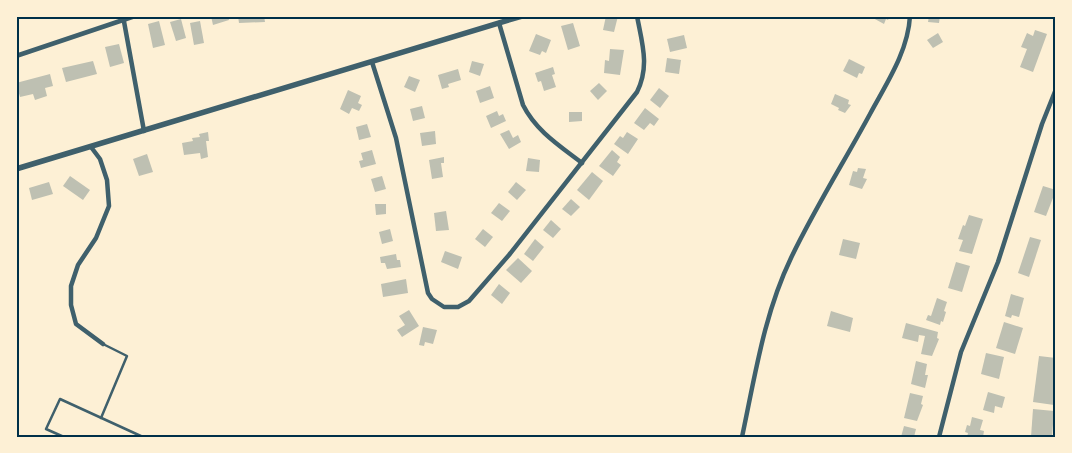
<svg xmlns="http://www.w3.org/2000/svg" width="1072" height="453" viewBox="0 0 1072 453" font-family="Mulish,sans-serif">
<rect width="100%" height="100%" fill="#fdf0d5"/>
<g fill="#bec0b2">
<polygon points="211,16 228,16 229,20 213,25"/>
<polygon points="238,16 264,16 265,22 239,23"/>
<polygon points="606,16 618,16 614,32 603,30"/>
<polygon points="874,16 890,16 888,20 886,19 884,24 873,18"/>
<polygon points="929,16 940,16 939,23 928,22"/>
<polygon points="181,19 186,38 176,41 170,22"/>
<polygon points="159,21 165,45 153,48 148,24"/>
<polygon points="200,21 204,43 194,45 190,23"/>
<polygon points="573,23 580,46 568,50 561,26"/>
<polygon points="1035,30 1047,34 1033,72 1020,67 1027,49 1021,47 1027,33 1033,36"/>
<polygon points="938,33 943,42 933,48 927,40"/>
<polygon points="536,34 551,40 546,53 542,51 540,55 529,51"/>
<polygon points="684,35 687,48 670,52 667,39"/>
<polygon points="119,44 124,63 110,67 105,47"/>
<polygon points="610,49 624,50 620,75 604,73 605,60 609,61"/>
<polygon points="667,58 681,60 679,74 665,72"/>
<polygon points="849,59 865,67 862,74 859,73 857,78 843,71"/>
<polygon points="93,61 97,74 66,82 62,68"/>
<polygon points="472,61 484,64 480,76 469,72"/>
<polygon points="553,67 555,74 552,75 556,87 544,91 541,81 538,82 535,73"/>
<polygon points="458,69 461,80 448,84 449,87 442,89 438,75"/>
<polygon points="50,74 53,86 45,88 47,96 35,100 33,94 20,97 16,83"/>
<polygon points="409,76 420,80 415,92 404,87"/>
<polygon points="599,83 607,91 598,100 590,91"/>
<polygon points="490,86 494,98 480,103 476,91"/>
<polygon points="659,88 669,96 660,108 650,100"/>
<polygon points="348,90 361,96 358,103 362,105 359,111 352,108 349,114 340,109"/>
<polygon points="835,94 849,100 848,104 851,105 845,113 838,110 839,108 831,104"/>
<polygon points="422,106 425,118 413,121 410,109"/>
<polygon points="645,108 659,119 654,126 650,123 644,130 634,123"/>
<polygon points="497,111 499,116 503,114 506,121 491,128 486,116"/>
<polygon points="569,112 582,112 582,121 569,122"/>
<polygon points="367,124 371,137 359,140 356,127"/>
<polygon points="509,130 513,138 518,135 521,142 509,149 500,134"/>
<polygon points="435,131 436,144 422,146 420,133"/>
<polygon points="208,132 209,141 206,141 208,157 201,159 200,153 184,155 182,143 193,141 192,138 200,137 199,134"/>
<polygon points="627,132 638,139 628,154 614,144 620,136 623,138"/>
<polygon points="372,150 376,164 361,168 359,161 363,160 361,153"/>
<polygon points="612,150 620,157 617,162 621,165 613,176 599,166"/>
<polygon points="147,154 153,172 139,176 133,159"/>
<polygon points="444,157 444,163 441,163 443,177 432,179 429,160"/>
<polygon points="528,158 540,160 539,172 526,171"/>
<polygon points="858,168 866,169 863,178 867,179 862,189 849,185 853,171 857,172"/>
<polygon points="592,172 603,181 589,200 577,190"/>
<polygon points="70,176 90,190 83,200 63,186"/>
<polygon points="382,176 386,189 375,192 371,179"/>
<polygon points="49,182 53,194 32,200 29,188"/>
<polygon points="516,182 526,190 517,200 508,192"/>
<polygon points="1043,186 1056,190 1046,216 1034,212"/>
<polygon points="571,199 580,207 571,216 562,209"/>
<polygon points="499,203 510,211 502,221 491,213"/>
<polygon points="375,204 386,204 386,214 376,215"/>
<polygon points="446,211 449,230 436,231 434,213"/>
<polygon points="969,215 983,219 972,254 959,251 963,240 958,239 963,225 965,226"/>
<polygon points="551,220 561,229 553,238 543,230"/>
<polygon points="390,229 393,241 382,244 379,232"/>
<polygon points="483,229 493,237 485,247 475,239"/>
<polygon points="1030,237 1041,240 1029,277 1018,273"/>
<polygon points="535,239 544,247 533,261 524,254"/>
<polygon points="843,239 860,243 856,259 839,255"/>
<polygon points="445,251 462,257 458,269 441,262"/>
<polygon points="396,254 397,260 400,260 401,267 387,269 385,263 381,263 380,257"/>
<polygon points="518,258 532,271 521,283 506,270"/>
<polygon points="956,262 970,266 962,292 948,288"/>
<polygon points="406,279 408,293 383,297 381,284"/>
<polygon points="499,284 510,293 502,304 491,295"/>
<polygon points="1011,294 1024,298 1019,317 1012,315 1011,318 1005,316"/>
<polygon points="937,298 947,302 944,311 946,312 943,322 941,321 940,325 926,320 928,315 931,316"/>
<polygon points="409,310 419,326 402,337 397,330 405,325 399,316"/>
<polygon points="831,311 853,318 850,332 827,326"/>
<polygon points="1004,322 1023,328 1015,354 996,348"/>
<polygon points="906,323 938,332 937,338 939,339 932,356 921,354 925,336 919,335 918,342 902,338"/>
<polygon points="423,327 437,330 433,344 425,342 424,346 419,345"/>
<polygon points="986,353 1004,357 999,379 981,374"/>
<polygon points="1039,356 1056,358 1054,405 1033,402"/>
<polygon points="916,361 927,364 925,375 928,375 925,388 911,384"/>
<polygon points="988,392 1005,397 1002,408 995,406 994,413 983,410"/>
<polygon points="910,393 923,396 921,404 923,405 917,421 904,418"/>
<polygon points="1033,409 1054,411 1052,437 1031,437"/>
<polygon points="972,417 983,420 980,430 984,431 983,437 967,437 968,433 965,432 967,425 970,426"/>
<polygon points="904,426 916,429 914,437 901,437"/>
</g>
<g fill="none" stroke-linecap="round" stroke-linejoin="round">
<g stroke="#3f606c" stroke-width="2.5">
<polyline points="101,418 127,356 103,344"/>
<polyline points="64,437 46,429 60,399 143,437"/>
</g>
<g stroke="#3f606c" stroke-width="4.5">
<polyline points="123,16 144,131"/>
<path d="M499 23 523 105C536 131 560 146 582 163"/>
<polyline points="16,56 135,16"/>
<path d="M372 62 396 138 428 293 432 299 444 307H458L469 301 509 255 637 92C650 66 642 43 637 16"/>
<polyline points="91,147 100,159 107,180 109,206 96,238 78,265 71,286 71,305 76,324 103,344"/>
<path d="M742 437C755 376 764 314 791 258 815 208 844 162 870 114 886 84 908 52 910 16"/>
<polyline points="939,437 961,352 998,262 1042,124 1056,89"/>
</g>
<polyline stroke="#3f606c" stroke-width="5.5" points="16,169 522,16"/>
</g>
<rect width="1072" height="453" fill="none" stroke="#fdf0d5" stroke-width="35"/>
<rect x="18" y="18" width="1036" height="418" fill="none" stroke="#003049" stroke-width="2"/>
</svg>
